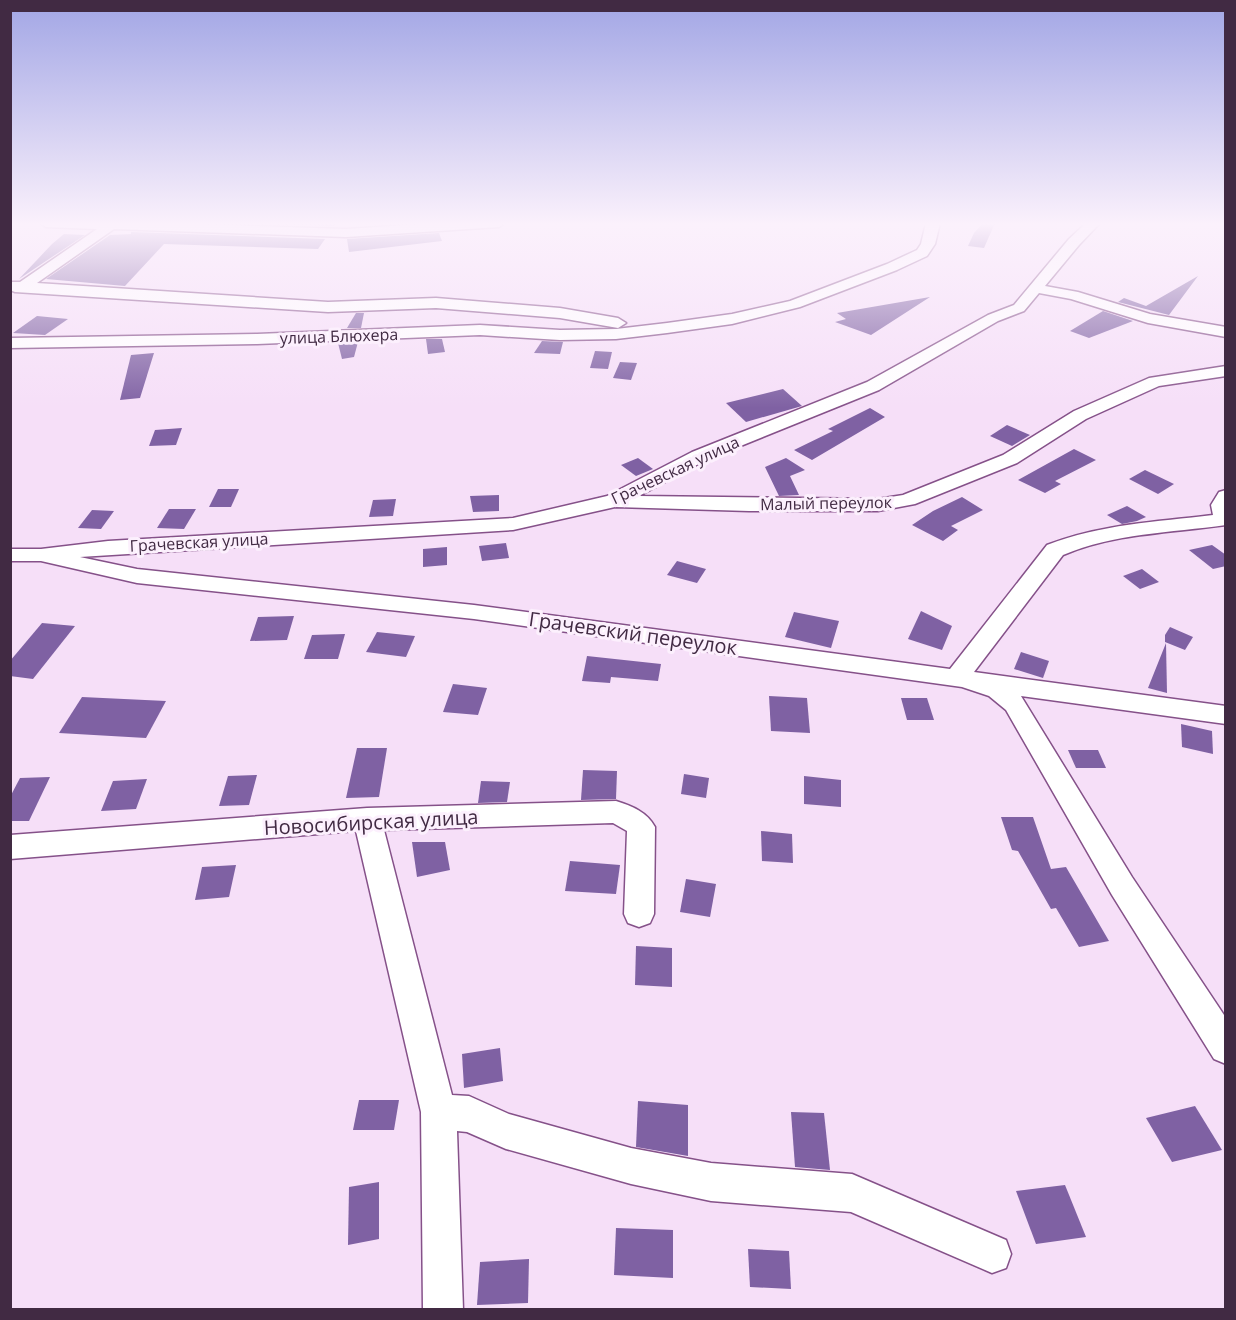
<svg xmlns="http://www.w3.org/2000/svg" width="1236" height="1320" viewBox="0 0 1236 1320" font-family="'Open Sans',sans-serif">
<rect width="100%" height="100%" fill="#f6dff8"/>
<g fill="#7f61a3">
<polygon points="237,223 336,223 334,226"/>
<polygon points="983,223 995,223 984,248 968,246 974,233"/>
<polygon points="131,232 325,239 318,249 164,244 125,286 46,279 110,235 131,234"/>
<polygon points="439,233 442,241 349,252 347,239"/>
<polygon points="64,234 85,235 19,279 52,244"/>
<polygon points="1198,276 1169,315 1118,302 1124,298 1146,306"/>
<polygon points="930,297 871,335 835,322 846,319 837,313"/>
<polygon points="1103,311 1133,321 1089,338 1070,331"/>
<polygon points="356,313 364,313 361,328 347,328"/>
<polygon points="37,316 68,319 45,335 13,333"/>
<polygon points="426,339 442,339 445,352 428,354"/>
<polygon points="542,341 563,342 560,354 534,353"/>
<polygon points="358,342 354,357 342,359 338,343"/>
<polygon points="595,351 612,352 608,369 590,368"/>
<polygon points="154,353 140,398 120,400 131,355"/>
<polygon points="620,362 637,363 631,380 613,378"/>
<polygon points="783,389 802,406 746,422 726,403"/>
<polygon points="870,408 885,417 812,460 794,450 833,431 828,429"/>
<polygon points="1007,425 1014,428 1030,435 1012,446 990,436"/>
<polygon points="182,428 176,445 149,446 155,430"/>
<polygon points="1074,449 1096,460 1055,481 1061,484 1045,493 1018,480"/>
<polygon points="638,458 653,469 636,476 621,465"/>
<polygon points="786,458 805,470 790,476 799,495 779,496 765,467"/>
<polygon points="1145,470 1174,484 1158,494 1129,479"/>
<polygon points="218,489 239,489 231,507 209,507"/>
<polygon points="499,495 499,511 473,512 470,496"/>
<polygon points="962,497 983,510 951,526 958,530 943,541 912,525 933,511"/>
<polygon points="396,499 393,516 369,517 373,500"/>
<polygon points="1127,506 1146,517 1137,521 1122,524 1107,515"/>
<polygon points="169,509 196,509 184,529 157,528"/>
<polygon points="92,510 114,511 101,529 78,528"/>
<polygon points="506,543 509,558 482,561 479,546"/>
<polygon points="1212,545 1226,555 1226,566 1213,569 1189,550"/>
<polygon points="447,547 447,565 423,567 423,549"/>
<polygon points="677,561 706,569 697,583 667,575"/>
<polygon points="1142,569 1159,582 1140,589 1123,576"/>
<polygon points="921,611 952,626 942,650 908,639"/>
<polygon points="794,612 839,621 831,648 785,637"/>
<polygon points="294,616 287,640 250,641 258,617"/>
<polygon points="42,623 75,626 33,679 10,676 10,661"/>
<polygon points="1170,627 1193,637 1185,650 1165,642 1165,635"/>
<polygon points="377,632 415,636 406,657 366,652"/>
<polygon points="345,634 338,659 304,659 312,635"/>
<polygon points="1166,643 1167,693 1148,688"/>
<polygon points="1021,652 1049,661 1043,678 1014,669"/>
<polygon points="587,656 661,664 658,681 611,677 610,683 582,681"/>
<polygon points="453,684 487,688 478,715 443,712"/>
<polygon points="769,696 807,698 810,733 771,731"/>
<polygon points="82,697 166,701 146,738 59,733"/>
<polygon points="901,698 927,698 934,720 907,720"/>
<polygon points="1181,724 1212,731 1213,754 1182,747"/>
<polygon points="357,748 387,748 379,797 346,798"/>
<polygon points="1068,750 1098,750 1106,768 1076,768"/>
<polygon points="583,770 617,771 616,799 581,800"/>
<polygon points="684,774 709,778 706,798 681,794"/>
<polygon points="257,775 249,805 219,806 228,776"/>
<polygon points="804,776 841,780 841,807 804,804"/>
<polygon points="50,777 29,821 10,821 10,797 20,778"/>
<polygon points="147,779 136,809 101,811 113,781"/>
<polygon points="481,781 510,782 507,802 478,803"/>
<polygon points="1001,817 1033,817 1051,869 1066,867 1109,941 1079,947 1056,908 1051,909 1018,851 1012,850"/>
<polygon points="761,831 792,834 793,863 762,861"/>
<polygon points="412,842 445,842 450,870 417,877"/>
<polygon points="570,861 620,865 616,894 565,891"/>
<polygon points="236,865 229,897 195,900 202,867"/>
<polygon points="686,879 716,884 710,917 680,912"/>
<polygon points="636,946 672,948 672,987 635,985"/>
<polygon points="500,1048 503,1081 464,1088 462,1054"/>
<polygon points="359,1100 399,1100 394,1130 353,1130"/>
<polygon points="638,1101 688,1105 688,1156 636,1147"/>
<polygon points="1195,1106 1222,1150 1172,1162 1146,1118"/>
<polygon points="791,1112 824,1113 830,1170 795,1167"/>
<polygon points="379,1182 379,1239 348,1245 349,1187"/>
<polygon points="1065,1185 1086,1237 1036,1244 1016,1191"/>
<polygon points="616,1228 673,1230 673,1278 614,1275"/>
<polygon points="748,1249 789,1251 791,1289 750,1287"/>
<polygon points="529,1259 528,1303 477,1305 480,1262"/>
</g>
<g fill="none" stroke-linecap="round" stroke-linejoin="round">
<g stroke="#855189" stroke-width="3">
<g id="minor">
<polygon points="40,223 167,223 346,229 437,223 505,223 499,227 346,237 114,229 37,283 328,302 436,298 560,308 618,318 626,323 618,328 560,318 436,308 328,312 15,292 10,290 10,282 20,282 97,229 46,227"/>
<polygon points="926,223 940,223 935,244 927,256 897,270 800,307 732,324 667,333 616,339 560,340 480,335 257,344 10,348 10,338 257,334 480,325 560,330 616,329 667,323 732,314 790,301 887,264 917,250 921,244"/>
<path d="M1086 223H1100L1079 245 1045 286 1078 292 1150 314 1226 327V337L1148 323 1071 299 1039 293 1024 311 998 321 879 390 706 460 639 496 878 499 903 495 1003 455 1074 411 1149 378 1226 366V376L1159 386 1086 419 1017 463 915 504 878 511H749L615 507 513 530 80 557 137 569 474 605 950 669 1047 545C1101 524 1156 522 1213 515L1211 505 1219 492 1226 490V525C1170 533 1115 533 1063 555L974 672 1226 706V724L1021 696 1132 877 1226 1018V1064L1214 1059 1112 895 1006 710 989 696 962 687 474 619 137 583 41 561H10V549H41L108 541 513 518 607 496 692 452 867 382 988 315 1014 305 1069 239Z"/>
<path d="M616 801C632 806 647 812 655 827L654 914 650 923 639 927 628 923 624 914 627 831 613 823 384 830 452 1095 469 1096 509 1114 631 1148 711 1163 852 1174 1006 1240 1011 1254 1006 1268 992 1273 851 1212 711 1201 631 1184 506 1149 467 1132 457 1131 463 1310H423L421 1112 356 831 10 859V835L367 808Z"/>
</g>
</g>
<use href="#minor" fill="#fff" fill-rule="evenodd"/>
</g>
<linearGradient id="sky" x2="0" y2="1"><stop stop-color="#a2a6e5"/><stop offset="0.55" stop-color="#fbf1fc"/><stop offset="1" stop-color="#fbf1fc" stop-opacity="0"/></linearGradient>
<rect width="1236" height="408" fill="url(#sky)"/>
<g text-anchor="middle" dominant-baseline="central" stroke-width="6" stroke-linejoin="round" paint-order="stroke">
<g font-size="16" fill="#412a43" stroke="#fcf0fd">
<text transform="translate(339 336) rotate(-2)">улица Блюхера</text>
<text transform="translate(675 470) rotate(-25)">Грачевская улица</text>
<text transform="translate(826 503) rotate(-1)">Малый переулок</text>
<text transform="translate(199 542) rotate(-3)">Грачевская улица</text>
</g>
<g font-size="20" fill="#412a43" stroke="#fcf0fd">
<text transform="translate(633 633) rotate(8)">Грачевский переулок</text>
<text transform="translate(371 822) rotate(-3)">Новосибирская улица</text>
</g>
</g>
<rect width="1236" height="1320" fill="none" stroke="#412a43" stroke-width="24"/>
</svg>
